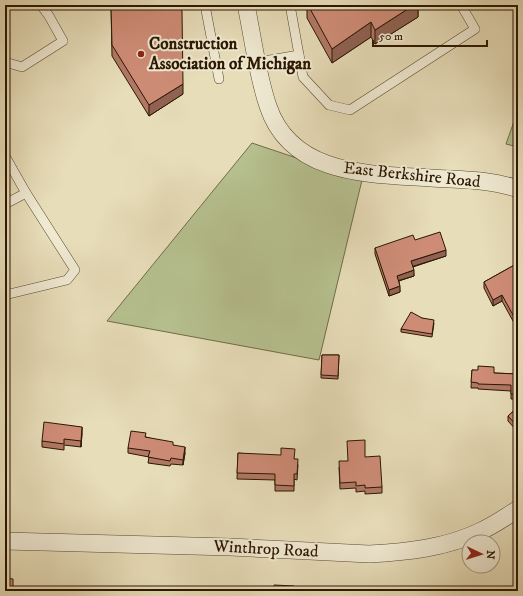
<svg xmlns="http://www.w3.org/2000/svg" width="523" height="596" viewBox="0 0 523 596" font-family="'IM FELL DW Pica',serif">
<rect width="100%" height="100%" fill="#e7ddb9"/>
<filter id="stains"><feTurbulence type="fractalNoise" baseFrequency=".005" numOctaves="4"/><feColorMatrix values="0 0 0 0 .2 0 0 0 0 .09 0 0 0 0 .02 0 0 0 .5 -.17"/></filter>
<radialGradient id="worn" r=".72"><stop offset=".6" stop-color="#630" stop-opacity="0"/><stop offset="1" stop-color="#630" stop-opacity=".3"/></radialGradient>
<g fill="#b6c08f" stroke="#706c48">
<polygon points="518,110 518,147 506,144"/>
<polygon points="252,143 362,180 319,360 107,321"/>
</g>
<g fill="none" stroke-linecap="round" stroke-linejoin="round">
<g stroke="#5a482f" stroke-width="10">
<g id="service">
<polyline points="205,5 219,79"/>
<polyline points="290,5 303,77 329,105 350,110 475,29 461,5"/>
<polyline points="5,62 22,67 63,41 49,16 41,5"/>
<polyline points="258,62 299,55"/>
<polyline points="5,156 26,193 75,270 67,280 5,295"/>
<polyline points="5,204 26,193"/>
</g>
</g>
<g stroke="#5a482f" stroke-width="18">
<g id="minor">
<path d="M246 5C253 38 257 74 268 106 291 176 370 174 431 178 460 180 490 179 518 189"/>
<path d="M5 541 230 547 369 554C407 552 446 548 481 531 494 525 506 517 518 509"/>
</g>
</g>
<use href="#service" stroke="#efe9d2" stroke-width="9"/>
<use href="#minor" stroke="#efe9d2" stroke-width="17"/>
</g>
<g fill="#b17866" stroke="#2b1701">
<polygon points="111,5 183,94 149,116 112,56"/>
<polygon points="307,5 418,5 418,17 375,44 371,37 332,63 307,18"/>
<polygon points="375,248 446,256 413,267 414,276 399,281 400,292 389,296 375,254"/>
<polygon points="518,263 518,330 502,301 493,306 484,288 484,282"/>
<polygon points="422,318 434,323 432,337 401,332 401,329"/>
<polygon points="322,355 339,355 338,379 321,378"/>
<polygon points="472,370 494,373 518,374 518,399 511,399 511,391 478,389 478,388 471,388"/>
<polygon points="518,407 518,432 508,421 508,416"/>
<polygon points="82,433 81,447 64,445 64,450 42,447 42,441"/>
<polygon points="146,437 173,445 185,453 183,465 171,464 170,466 148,463 149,457 128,453 128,448"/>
<polygon points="238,453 295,459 298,465 297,480 294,479 294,491 275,491 275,480 237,479"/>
<polygon points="365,457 382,487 382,493 365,494 365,491 356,492 356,488 340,489 339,467 348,461"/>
</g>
<g fill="#906253" stroke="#2b1701">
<polygon points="414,5 418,5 418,17 375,44 375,30"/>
<polygon points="371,22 371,37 332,63 332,49"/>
<polygon points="183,84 183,94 149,116 149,105"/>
<polygon points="9,170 9,184 5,186 5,172"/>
<polygon points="446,250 446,256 411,267 411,261"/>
<polygon points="414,270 414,276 397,281 397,276"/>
<polygon points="400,286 400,292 389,296 389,290"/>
<polygon points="502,295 502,301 493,306 493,300"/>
<polygon points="82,427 82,433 81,447 81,441"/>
<polygon points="185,447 185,453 183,465 183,460"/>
</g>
<g fill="#ce8c77" stroke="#2b1701">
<polygon points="111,5 178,5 182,11 183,84 149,105 112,45"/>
<polygon points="308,5 414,5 375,30 371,22 332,49"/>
<polygon points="5,163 9,170 5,172"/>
<polygon points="440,232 446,250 411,261 414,270 397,276 400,286 389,290 375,248 413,235 415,240"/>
<polygon points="518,263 518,324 502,295 493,300 484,282"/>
<polygon points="411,312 422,318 434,320 432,334 401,329"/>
<polygon points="322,355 339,355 338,376 321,375"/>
<polygon points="478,366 494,367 494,373 518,374 518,394 511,394 511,385 478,384 478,383 471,382 472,370 478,370"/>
<polygon points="518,407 518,427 508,416"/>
<polygon points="44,422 82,427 81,441 64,439 64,444 42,441"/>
<polygon points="131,431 146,433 145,437 173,442 173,445 185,447 183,460 171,458 170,461 148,457 150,451 128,448"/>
<polygon points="365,440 365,457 380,456 382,487 365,488 365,485 356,486 356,482 340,483 339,461 348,461 347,441"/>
<polygon points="281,448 295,449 294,459 298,459 297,474 294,474 294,486 275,485 275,474 237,473 238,453 281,455"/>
<polygon points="5,578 13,579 13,591 5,591"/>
<polygon points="274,585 294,586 294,591 274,591"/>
<polygon points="518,589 518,591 511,591"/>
</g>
<circle fill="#8f2418" stroke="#efe9d2" stroke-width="1.5" cx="141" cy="54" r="4"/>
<g text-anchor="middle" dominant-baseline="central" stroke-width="4" stroke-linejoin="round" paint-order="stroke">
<g font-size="17" font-weight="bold" fill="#2b1701" stroke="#efe9d2" text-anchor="start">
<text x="149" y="44">Construction<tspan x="149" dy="20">Association of Michigan</tspan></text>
</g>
<g font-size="17" fill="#2b1701" stroke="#efe9d2">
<text transform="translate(412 175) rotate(6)">East Berkshire Road</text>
<text transform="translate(266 549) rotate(3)">Winthrop Road</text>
</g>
</g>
<rect width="523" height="596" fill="none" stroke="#e7ddb9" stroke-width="20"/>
<rect x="6" y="6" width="511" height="584" fill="none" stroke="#2b1701" stroke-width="2"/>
<rect x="10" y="10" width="503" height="576" fill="none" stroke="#2b1701"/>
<g transform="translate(481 554) rotate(94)"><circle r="19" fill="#efe9d2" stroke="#a1957e"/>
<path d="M0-3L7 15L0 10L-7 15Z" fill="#8f2418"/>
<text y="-6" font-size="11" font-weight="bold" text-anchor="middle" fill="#2b1701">N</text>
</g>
<path d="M373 40v6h114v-6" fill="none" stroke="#2b1701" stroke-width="2"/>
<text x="379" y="40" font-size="12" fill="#2b1701" stroke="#efe9d2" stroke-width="3" paint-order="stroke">50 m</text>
<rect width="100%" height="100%" filter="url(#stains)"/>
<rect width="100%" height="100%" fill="url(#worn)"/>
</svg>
